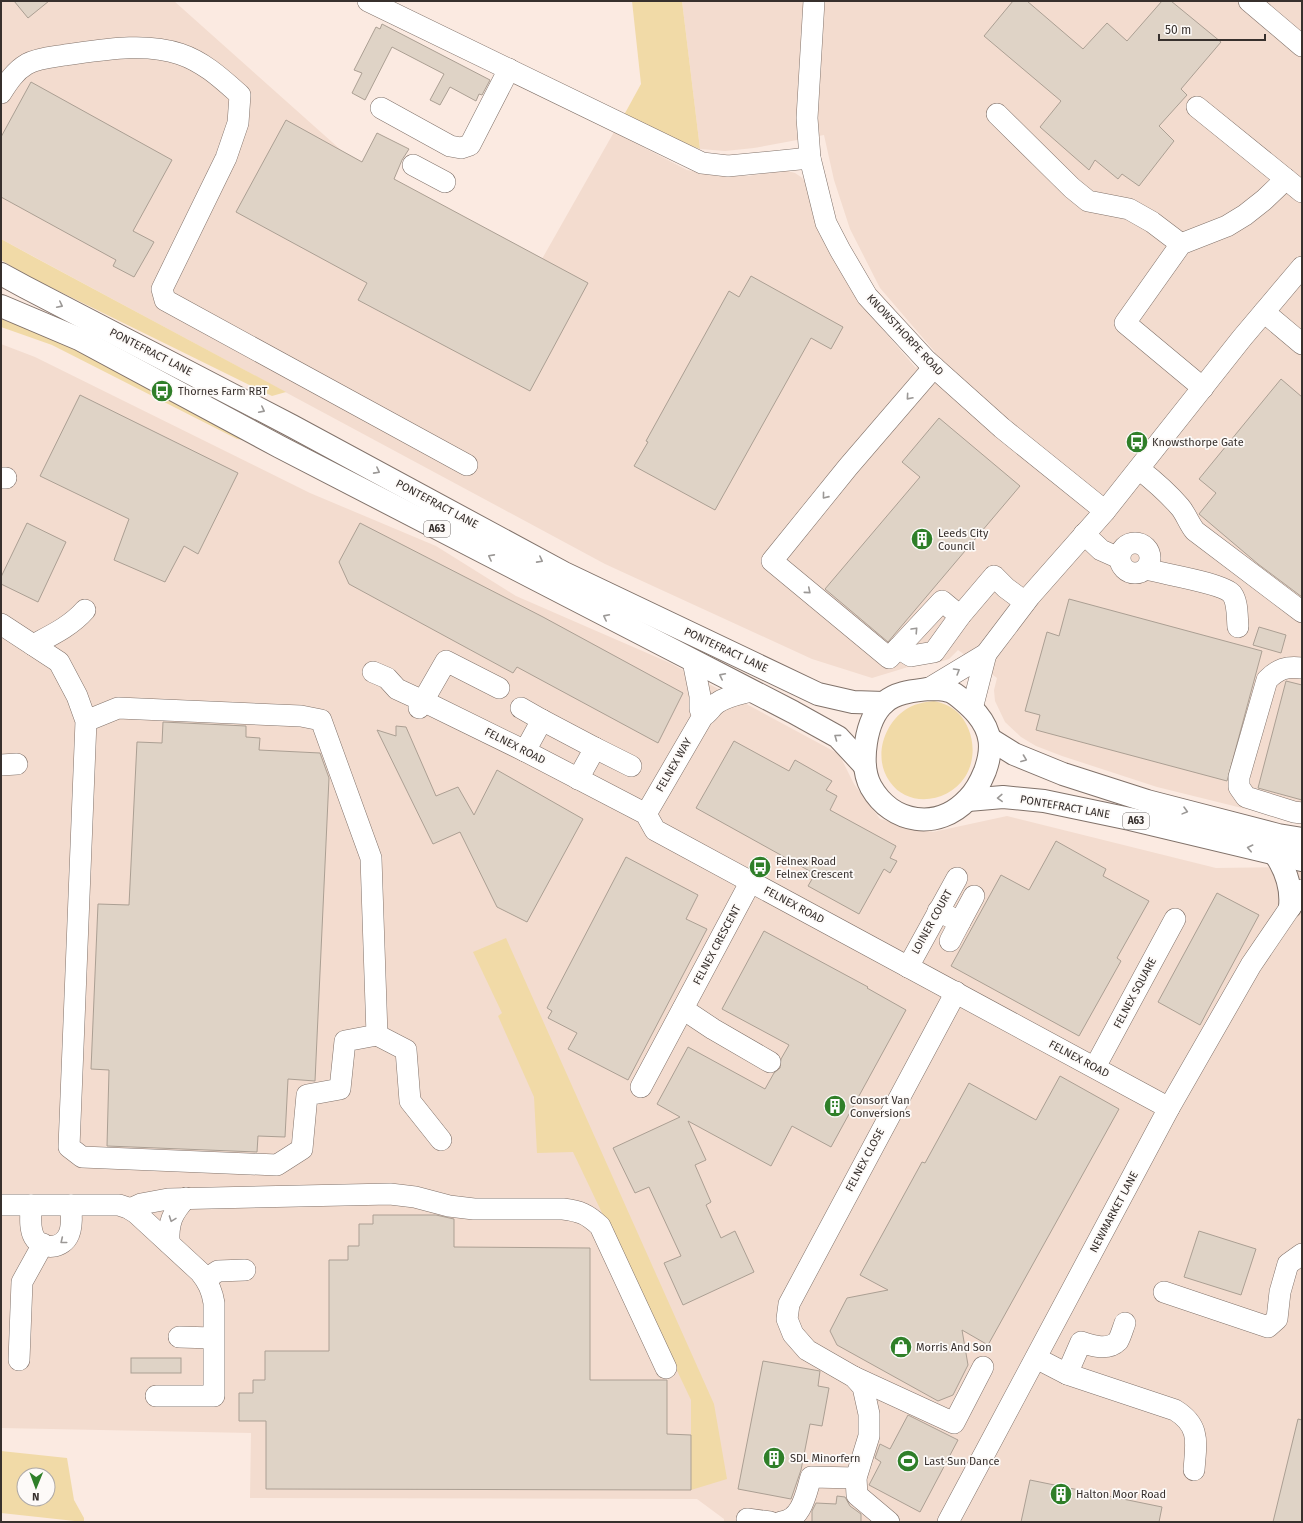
<svg xmlns="http://www.w3.org/2000/svg" width="1303" height="1523" viewBox="0 0 1303 1523" font-family="'Fira Sans',sans-serif">
<rect width="100%" height="100%" fill="#fbeae1"/>
<g fill="#f3dccf">
<polygon points="1,1 174,1 342,151 542,259 614,132 687,170 717,176 748,176 780,171 788,171 795,173 801,177 806,182 870,315 916,368 935,352 880,288 850,229 834,180 824,135 754,148 725,151 700,149 682,1 1302,1 1302,820 1242,808 1157,787 1062,756 1036,746 1021,737 1005,722 995,701 994,690 997,678 958,650 949,659 936,663 918,664 872,678 812,659 605,564 1,239"/>
<polygon points="1,344 35,357 310,493 436,546 516,596 670,663 839,754 854,784 880,819 933,832 1007,816 1216,868 1285,867 1302,871 1302,1522 724,1522 724,1519 697,1499 250,1498 251,1433 1,1428"/>
</g>
<g fill="#f1daa7" fill-rule="evenodd">
<polygon points="632,1 682,1 700,149 675,140 624,115 641,84"/>
<polygon points="1,239 34,257 286,392 272,396 28,276 1,260"/>
<polygon points="1,319 55,338 251,441 237,439 52,345 1,327"/>
<path d="M934 701C942 703 949 705 956 711 974 727 978 757 965 777 948 803 908 808 890 782 873 759 883 725 905 710 913 704 924 702 934 701Z"/>
<polygon points="506,938 714,1404 727,1479 691,1490 691,1400 573,1152 537,1153 534,1097 498,1016 502,1013 473,952"/>
<path d="M1 1451 67 1458 74 1500 84 1518V1522L1 1513ZM24 1475H48V1499H24Z"/>
</g>
<g fill="#dfd3c6" stroke="#ab9f93">
<polygon points="14,1 49,1 28,18"/>
<polygon points="1013,1 1027,1 1083,49 1107,23 1127,41 1162,1 1171,1 1221,42 1181,89 1187,95 1159,126 1174,141 1139,186 1122,174 1118,179 1095,160 1089,170 1040,127 1061,101 984,36"/>
<polygon points="382,24 490,80 482,95 479,94 476,101 450,87 440,105 430,100 444,74 392,47 365,100 352,93 362,73 354,70 376,27 380,29"/>
<polygon points="31,82 172,160 133,231 154,242 134,277 113,266 116,260 1,197 1,137"/>
<polygon points="286,120 362,162 377,133 409,149 402,160 394,179 588,283 530,391 358,300 367,283 236,212"/>
<polygon points="751,276 843,327 831,349 811,338 715,510 634,466 648,442 646,441 729,291 739,297"/>
<polygon points="1281,379 1302,397 1302,597 1258,564 1199,514 1216,493 1199,479"/>
<polygon points="80,395 238,473 198,554 184,546 165,582 114,560 129,519 40,476"/>
<polygon points="939,418 1020,486 888,642 825,589 920,477 902,462"/>
<polygon points="27,523 66,542 38,602 1,584 1,577"/>
<polygon points="360,523 543,617 683,693 658,743 517,667 513,673 349,584 339,562"/>
<polygon points="1069,599 1262,651 1227,781 1036,730 1040,715 1025,711 1047,632 1059,636"/>
<polygon points="1259,627 1286,635 1281,653 1253,645"/>
<polygon points="1286,681 1302,685 1302,800 1258,788"/>
<polygon points="163,722 246,726 246,737 260,738 259,750 320,753 329,778 315,1081 288,1079 285,1137 258,1136 257,1152 107,1146 109,1070 91,1069 98,904 129,905 137,742 162,743"/>
<polygon points="396,726 406,727 436,796 458,787 474,815 497,770 583,819 527,922 497,907 460,832 433,844 377,730 396,736"/>
<polygon points="734,741 789,771 795,760 832,781 826,790 837,796 830,810 896,846 890,858 897,861 890,873 884,869 859,914 808,886 815,874 696,808"/>
<polygon points="1056,841 1106,869 1103,876 1149,901 1117,958 1121,961 1079,1036 951,966 1001,875 1029,890"/>
<polygon points="626,857 698,895 686,919 707,929 628,1080 568,1049 577,1033 548,1018 552,1011 547,1008"/>
<polygon points="1217,893 1259,915 1200,1025 1158,1002"/>
<polygon points="764,931 868,987 867,988 906,1010 831,1147 792,1126 771,1166 688,1121 706,1160 695,1165 711,1202 706,1205 721,1238 735,1231 754,1272 683,1305 664,1263 681,1256 649,1187 635,1193 613,1148 680,1117 657,1104 688,1047 765,1089 774,1073 780,1068 781,1059 789,1045 722,1009"/>
<polygon points="1060,1076 1119,1109 988,1345 962,1330 968,1365 953,1395 938,1401 837,1345 830,1331 847,1298 888,1290 860,1275 922,1162 925,1163 969,1083 1036,1120"/>
<polygon points="373,1215 436,1215 454,1219 454,1247 590,1248 590,1380 667,1380 667,1434 691,1435 691,1490 266,1489 266,1421 239,1421 239,1393 253,1393 253,1380 265,1380 265,1351 329,1351 329,1260 348,1260 348,1246 359,1246 359,1224 373,1224"/>
<polygon points="1199,1231 1256,1249 1241,1295 1184,1277"/>
<rect x="131" y="1358" width="50" height="15"/>
<polygon points="763,1361 820,1371 818,1386 829,1388 822,1426 810,1424 801,1470 791,1499 738,1489"/>
<polygon points="908,1415 958,1440 920,1512 869,1485 881,1462 875,1458 880,1444 890,1449"/>
<polygon points="1298,1419 1302,1420 1302,1522 1273,1522"/>
<polygon points="1030,1480 1162,1507 1159,1522 1021,1522"/>
<polygon points="837,1496 845,1497 850,1506 861,1514 861,1522 812,1522 812,1511 816,1503 836,1504"/>
</g>
<g fill="none" stroke-linecap="round" stroke-linejoin="round">
<g stroke="#81726a" stroke-width="22">
<g id="minor">
<polyline points="368,1 702,163 728,166 810,158"/>
<polyline points="814,1 807,118 810,158 826,223 840,250 867,296 926,360 1002,428 1105,511"/>
<polyline points="1249,1 1302,46"/>
<path d="M1 93C8 82 15 71 27 64 38 58 53 57 65 55 102 50 145 42 180 54 204 62 222 79 240 95L238 123 226 158 162 289 165 300 467 465"/>
<polyline points="1197,107 1302,192"/>
<polyline points="381,108 450,146 461,148 470,145 509,69"/>
<polyline points="997,114 1072,188 1088,201 1129,209 1152,222 1181,244"/>
<polyline points="413,165 445,182"/>
<polyline points="1264,312 1302,344"/>
<polyline points="934,367 848,467 772,561 889,658 942,601 960,616 994,576 1006,588 1025,602"/>
<polyline points="1203,388 1125,323 1181,244 1227,226 1245,215 1264,200 1286,179"/>
<path d="M1139 469C1153 480 1168 493 1180 507 1186 514 1189 524 1195 531L1302 612"/>
<polyline points="1,478 6,478"/>
<polyline points="1084,534 1101,550 1119,558"/>
<circle cx="1135" cy="558" r="15"/>
<path d="M1146 569C1163 574 1223 583 1232 594 1238 602 1237 617 1238 627"/>
<polyline points="1,624 59,662 77,696 86,721 69,1147 82,1157 277,1165 302,1149 307,1095 340,1089 345,1041 377,1035 371,858 321,720 301,716 118,708 86,721"/>
<path d="M33 645C52 635 71 626 85 610"/>
<polyline points="898,648 911,656 934,652 960,616"/>
<polyline points="693,661 700,696 700,709 703,716"/>
<path d="M1302 668C1286 666 1278 669 1267 680L1239 777V787L1246 797 1294 812 1302 813"/>
<polyline points="373,672 387,678 397,689 423,701 419,708"/>
<polyline points="499,688 446,661 423,701 525,751 646,814 655,830 1169,1108"/>
<polyline points="928,689 986,654 1030,596 1105,511 1242,338 1302,267"/>
<polyline points="521,708 542,720"/>
<polyline points="972,709 986,654"/>
<polyline points="595,748 631,766"/>
<polyline points="525,751 542,720 595,748 578,779"/>
<polyline points="1,765 17,764"/>
<path d="M646 814 703 716C709 713 711 707 717 703 727 696 740 694 751 691"/>
<polyline points="938,911 960,922 950,941"/>
<polyline points="960,922 974,896"/>
<polyline points="908,967 957,878"/>
<polyline points="683,1009 713,1029 770,1062"/>
<polyline points="377,1035 406,1050 410,1101 441,1140"/>
<polyline points="1095,1067 1175,919"/>
<polyline points="641,1087 751,881"/>
<path d="M1 1205H119L128 1208 136 1213 200 1272C208 1282 212 1290 214 1303V1396H156"/>
<path d="M31 1205C31 1215 29 1228 34 1237 42 1251 63 1249 69 1234 73 1225 71 1214 71 1205"/>
<path d="M130 1209 141 1204 168 1199 390 1194 415 1197 449 1206 474 1209H563C580 1211 587 1214 600 1226L666 1368"/>
<path d="M169 1243C168 1223 172 1213 186 1198"/>
<polyline points="206,1279 218,1271 245,1270"/>
<polyline points="1164,1292 1268,1327 1277,1319 1280,1292 1288,1264 1302,1254"/>
<polyline points="179,1337 213,1338"/>
<path d="M1036 1358 1067 1374 1175 1410C1201 1426 1196 1443 1194 1470"/>
<polyline points="19,1360 22,1282 43,1244"/>
<path d="M1067 1374 1081 1342C1093 1346 1108 1351 1118 1341 1121 1336 1123 1328 1125 1323"/>
<polyline points="854,1377 954,1423 983,1367"/>
<polyline points="747,1519 770,1522"/>
<path d="M781 1522C802 1520 806 1493 811 1477L856 1478"/>
<polyline points="889,1522 857,1495 856,1478 869,1436 869,1414 863,1387 854,1377 807,1350 793,1334 787,1319 789,1304 956,992"/>
<polyline points="948,1522 1169,1108 1251,965 1302,890"/>
</g>
</g>
<g stroke="#81726a" stroke-width="24">
<g id="highway">
<polyline points="1,274 25,287 292,426 564,573 818,694 853,702 884,703"/>
<polyline points="1,306 79,339 280,447 793,712 838,737 864,765"/>
<path d="M928 689C935 689 943 689 949 691 956 693 972 708 977 714 992 732 993 749 985 771 981 781 976 791 968 799 938 831 892 824 871 787 859 765 865 719 885 702 897 692 913 691 928 689Z"/>
<polyline points="990,739 1014,754 1063,774 1147,801 1278,835 1302,839"/>
<polyline points="968,800 1003,797 1044,801 1130,819 1302,860"/>
<path d="M1275 854C1286 870 1292 887 1290 907"/>
</g>
</g>
<use href="#minor" stroke="#fff" stroke-width="21"/>
<use href="#highway" stroke="#fff" stroke-width="22"/>
</g>
<defs><path id="oneway-chevron" d="M-2-3.5L2.5 0L-2 3.5" fill="none" stroke-width="1.6" stroke-linecap="round" stroke-linejoin="round"/></defs>
<g stroke="#9b9896">
<use href="#oneway-chevron" transform="translate(60 305) rotate(27)"/>
<use href="#oneway-chevron" transform="translate(909 397) rotate(131)"/>
<use href="#oneway-chevron" transform="translate(262 410) rotate(27)"/>
<use href="#oneway-chevron" transform="translate(377 471) rotate(28)"/>
<use href="#oneway-chevron" transform="translate(825 496) rotate(129)"/>
<use href="#oneway-chevron" transform="translate(491 557) rotate(-152)"/>
<use href="#oneway-chevron" transform="translate(540 560) rotate(28)"/>
<use href="#oneway-chevron" transform="translate(808 591) rotate(40)"/>
<use href="#oneway-chevron" transform="translate(606 617) rotate(-153)"/>
<use href="#oneway-chevron" transform="translate(915 630) rotate(-47)"/>
<use href="#oneway-chevron" transform="translate(957 671) rotate(-31)"/>
<use href="#oneway-chevron" transform="translate(722 676) rotate(-153)"/>
<use href="#oneway-chevron" transform="translate(837 737) rotate(-144)"/>
<use href="#oneway-chevron" transform="translate(1024 759) rotate(21)"/>
<use href="#oneway-chevron" transform="translate(1000 798) rotate(178)"/>
<use href="#oneway-chevron" transform="translate(1185 811) rotate(15)"/>
<use href="#oneway-chevron" transform="translate(1250 848) rotate(-167)"/>
<use href="#oneway-chevron" transform="translate(172 1219) rotate(110)"/>
<use href="#oneway-chevron" transform="translate(63 1241) rotate(141)"/>
</g>
<defs>
<g id="bus-disc" transform="scale(1.15)"><circle r="9.5" fill="#2f7f29" stroke="#fdfaf8"/><path d="M-5-6H5V4H4V6H2V4H-2V6H-4V4H-5ZM-3.5-4V0h7V-4ZM-3.5 1.2v1.5H-2V1.2ZM2 1.2v1.5H3.5V1.2Z" fill="#fff"/></g>
<g id="building-disc" transform="scale(1.15)"><circle r="9.5" fill="#2f7f29" stroke="#fdfaf8"/><path d="M-4-6H4V6H1V3H-1V6H-4ZM-2.5-4.3h1.7v1.8h-1.7ZM.8-4.3h1.7v1.8H.8ZM-2.5-1h1.7V.8h-1.7ZM.8-1h1.7V.8H.8Z" fill="#fff"/></g>
<g id="shop-disc" transform="scale(1.15)"><circle r="9.5" fill="#2f7f29" stroke="#fdfaf8"/><path d="M-5-2.5h2.3a2.7 3.5 0 0 1 5.4 0H5L5.5 6h-11ZM-1.5-2.5h3a1.5 2.3 0 0 0-3 0Z" fill="#fff"/></g>
<g id="stadium-disc" transform="scale(1.15)"><circle r="9.5" fill="#2f7f29" stroke="#fdfaf8"/><path d="M0-5a6.5 5 0 1 0 0 10a6.5 5 0 1 0 0-10ZM-3.5-1.8h7v3.6h-7Z" fill="#fff"/></g>
</defs>
<g fill-rule="evenodd">
<use href="#bus-disc" x="162" y="391"/>
<use href="#bus-disc" x="1137" y="442"/>
<use href="#building-disc" x="922" y="539"/>
<use href="#bus-disc" x="760" y="867"/>
<use href="#building-disc" x="835" y="1106"/>
<use href="#shop-disc" x="901" y="1347"/>
<use href="#building-disc" x="774" y="1458"/>
<use href="#stadium-disc" x="908" y="1461"/>
<use href="#building-disc" x="1061" y="1494"/>
</g>
<g text-anchor="middle" dominant-baseline="central" stroke-width="3.5" stroke-linejoin="round" paint-order="stroke">
<g fill="#fdfaf8" stroke="#726d6a" stroke-width="1">
<rect x="424" y="521" width="26" height="16" rx="3"/>
<rect x="1123" y="813" width="26" height="16" rx="3"/>
</g>
<g font-size="10" font-weight="bold" fill="#37302d">
<text x="437" y="529">A63</text>
<text x="1136" y="821">A63</text>
</g>
<g font-size="11" fill="#37302d" stroke="#fdfaf8">
<text transform="translate(905 335) rotate(47)">KNOWSTHORPE ROAD</text>
<text transform="translate(151 352) rotate(27)">PONTEFRACT LANE</text>
<text transform="translate(437 504) rotate(28)">PONTEFRACT LANE</text>
<text transform="translate(726 650) rotate(25)">PONTEFRACT LANE</text>
<text transform="translate(515 746) rotate(27)">FELNEX ROAD</text>
<text transform="translate(674 765) rotate(-60)">FELNEX WAY</text>
<text transform="translate(1065 807) rotate(10)">PONTEFRACT LANE</text>
<text transform="translate(794 905) rotate(28)">FELNEX ROAD</text>
<text transform="translate(932 922) rotate(-61)">LOINER COURT</text>
<text transform="translate(717 945) rotate(-62)">FELNEX CRESCENT</text>
<text transform="translate(1135 993) rotate(-62)">FELNEX SQUARE</text>
<text transform="translate(1079 1059) rotate(28)">FELNEX ROAD</text>
<text transform="translate(865 1160) rotate(-62)">FELNEX CLOSE</text>
<text transform="translate(1114 1212) rotate(-62)">NEWMARKET LANE</text>
</g>
<g font-size="11" fill="#37302d" stroke="#fdfaf8" text-anchor="start">
<text x="178" y="391">Thornes Farm RBT</text>
<text x="1152" y="442">Knowsthorpe Gate</text>
<text x="938" y="533">Leeds City<tspan x="938" dy="13">Council</tspan></text>
<text x="776" y="861">Felnex Road<tspan x="776" dy="13">Felnex Crescent</tspan></text>
<text x="850" y="1100">Consort Van<tspan x="850" dy="13">Conversions</tspan></text>
<text x="916" y="1347">Morris And Son</text>
<text x="790" y="1458">SDL Minorfern</text>
<text x="924" y="1461">Last Sun Dance</text>
<text x="1076" y="1494">Halton Moor Road</text>
</g>
</g>
<rect width="1303" height="1523" fill="none" stroke="#37302d" stroke-width="4"/>
<g transform="translate(36 1487) rotate(181)"><circle r="19" fill="#fdfaf8" stroke="#aea9a7"/>
<path d="M0-3L7 15L0 10L-7 15Z" fill="#2f7f29"/>
<text y="-6" font-size="11" font-weight="bold" text-anchor="middle" fill="#37302d">N</text>
</g>
<path d="M1159 34v6h106v-6" fill="none" stroke="#37302d" stroke-width="2"/>
<text x="1165" y="34" font-size="12" fill="#37302d" stroke="#fdfaf8" stroke-width="3" paint-order="stroke">50 m</text>
</svg>
